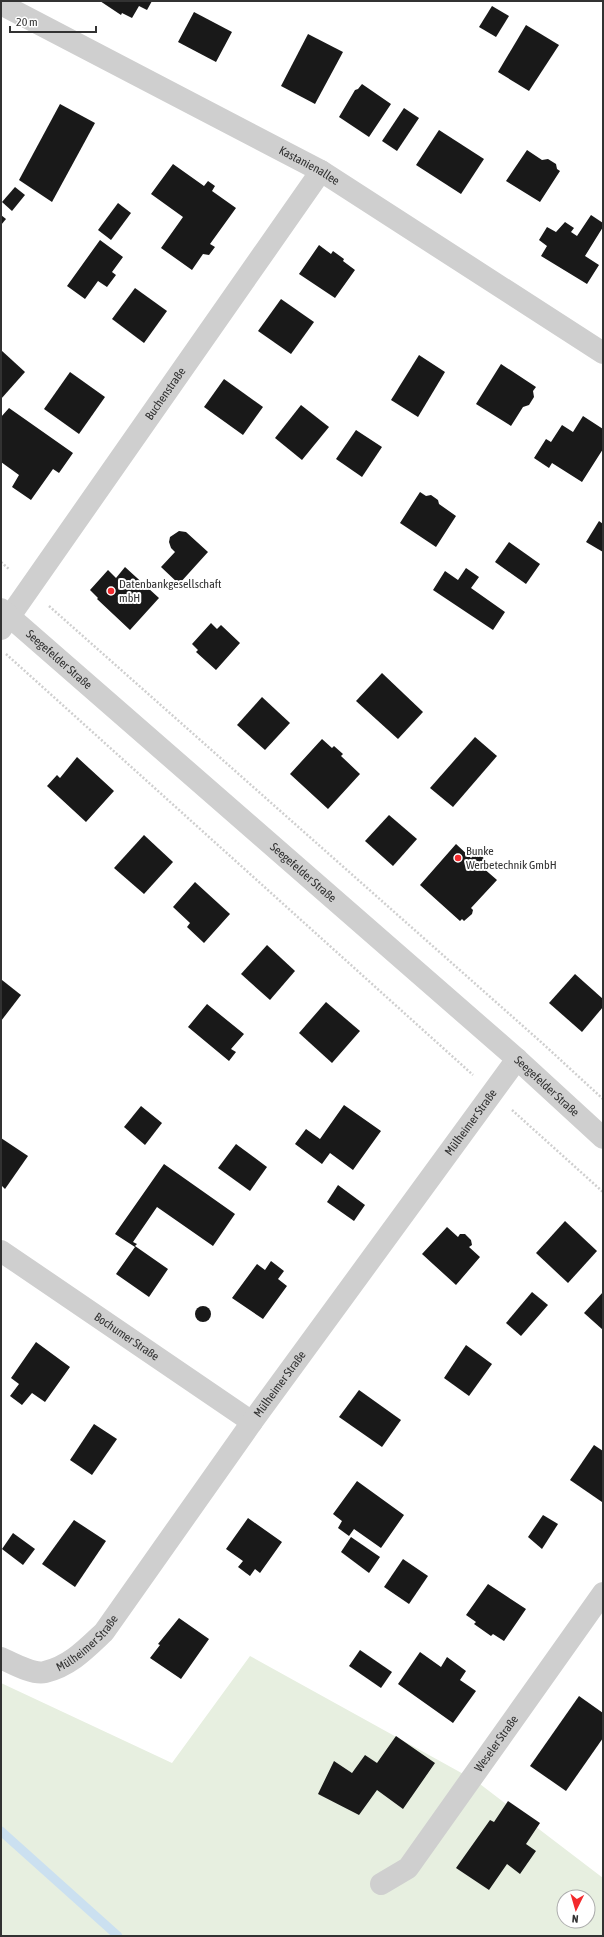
<svg xmlns="http://www.w3.org/2000/svg" width="604" height="1937" viewBox="0 0 604 1937" font-family="'Asap Condensed',sans-serif">
<rect width="100%" height="100%" fill="#fff"/>
<path fill="#e7efe0" fill-rule="evenodd" d="M250 1656 476 1781 603 1878V1936H1V1683L172 1763ZM564 1897H588V1921H564Z"/>
<g fill="none" stroke-linecap="round" stroke-linejoin="round">
<polyline stroke="#cbe0f0" stroke-width="9" points="1,1831 118,1936"/>
</g>
<g fill="#191919">
<polygon points="100,1 152,1 147,10 139,6 132,18 122,13 121,15"/>
<polygon points="492,6 509,16 496,37 479,27"/>
<polygon points="194,12 232,32 216,62 178,42"/>
<polygon points="526,25 559,45 529,91 498,72"/>
<polygon points="308,34 343,52 315,104 281,86"/>
<polygon points="362,84 391,104 369,137 339,117 355,90 358,89"/>
<polygon points="60,104 95,123 52,202 19,180"/>
<polygon points="404,108 419,118 397,151 382,141"/>
<polygon points="439,130 484,159 461,194 416,165"/>
<polygon points="527,150 542,160 548,159 556,164 557,169 560,171 540,202 506,181"/>
<polygon points="173,164 204,186 208,181 215,186 212,191 236,208 210,244 215,247 209,255 203,254 192,270 161,248 183,217 151,194"/>
<polygon points="15,187 25,195 12,211 2,202"/>
<polygon points="118,203 131,213 111,240 98,230"/>
<polygon points="1,215 6,219 1,225"/>
<polygon points="591,215 603,223 603,227 585,256 599,265 587,284 541,256 547,246 539,240 547,227 556,232 565,222 574,228 571,232 577,236"/>
<polygon points="100,240 123,257 112,272 116,275 107,287 98,281 85,299 67,286"/>
<polygon points="319,245 331,254 333,251 344,259 343,261 355,270 335,298 299,274"/>
<polygon points="135,288 167,311 144,343 112,319"/>
<polygon points="281,299 314,322 291,354 258,331"/>
<polygon points="1,350 25,372 1,399"/>
<polygon points="419,355 445,372 418,417 391,400"/>
<polygon points="501,364 536,387 533,391 534,397 529,405 523,407 511,426 476,404"/>
<polygon points="70,372 105,397 79,434 44,409"/>
<polygon points="224,379 263,407 243,435 204,407"/>
<polygon points="301,405 329,427 302,460 275,438"/>
<polygon points="9,408 73,453 59,473 53,469 31,500 12,487 19,475 1,462 1,417"/>
<polygon points="583,416 603,429 603,449 582,482 552,463 549,468 534,458 546,439 551,442 562,425 573,432"/>
<polygon points="356,430 382,447 362,477 336,459"/>
<polygon points="420,492 426,496 431,495 438,500 439,504 456,516 436,547 400,523"/>
<polygon points="599,521 603,524 603,552 586,542"/>
<polygon points="179,531 186,532 208,552 179,584 161,567 175,552 171,548 169,542 170,537"/>
<polygon points="509,542 540,564 526,584 495,562"/>
<polygon points="125,567 159,598 130,630 97,599 98,598 90,590 108,570 116,578"/>
<polygon points="466,568 479,577 471,588 505,612 493,630 433,590 445,571 458,580"/>
<polygon points="211,623 217,629 221,625 240,643 216,670 196,652 198,650 192,644"/>
<polygon points="382,673 423,712 398,739 356,701"/>
<polygon points="262,697 290,723 265,750 237,725"/>
<polygon points="475,737 497,756 453,807 430,788"/>
<polygon points="322,739 332,748 334,746 343,754 341,756 360,774 328,809 290,774"/>
<polygon points="77,757 114,791 86,822 47,786 57,775 60,778"/>
<polygon points="389,815 417,839 393,866 365,841"/>
<polygon points="144,835 173,862 144,894 114,868"/>
<polygon points="456,844 471,858 477,852 487,861 482,867 497,880 471,908 473,910 472,914 464,921 462,919 460,921 420,885"/>
<polygon points="195,882 230,914 204,943 187,927 190,923 173,907"/>
<polygon points="267,945 295,971 270,1000 241,974"/>
<polygon points="575,974 603,999 603,1007 582,1032 549,1003"/>
<polygon points="2,980 21,995 1,1021 1,982"/>
<polygon points="326,1002 360,1031 332,1063 299,1033"/>
<polygon points="207,1004 244,1034 231,1049 236,1052 229,1061 188,1027"/>
<polygon points="344,1105 381,1131 353,1170 330,1153 322,1164 295,1144 306,1129 320,1139"/>
<polygon points="141,1106 162,1123 145,1145 124,1127"/>
<polygon points="1,1138 28,1156 5,1189 1,1185"/>
<polygon points="236,1144 267,1167 250,1191 218,1168"/>
<polygon points="164,1164 235,1214 213,1246 157,1207 133,1242 137,1244 135,1246 168,1269 149,1297 116,1274 135,1247 115,1234"/>
<polygon points="338,1185 365,1205 354,1221 327,1202"/>
<polygon points="565,1221 597,1251 568,1283 536,1253"/>
<polygon points="447,1227 458,1237 460,1234 465,1234 471,1240 472,1245 469,1247 480,1257 456,1285 422,1254"/>
<polygon points="271,1261 284,1271 278,1279 287,1286 263,1319 232,1298 257,1264 265,1270"/>
<polygon points="532,1292 548,1305 521,1336 506,1323"/>
<polygon points="603,1292 603,1330 584,1313"/>
<circle cx="203" cy="1314" r="8"/>
<polygon points="36,1342 70,1367 45,1402 32,1393 22,1405 10,1396 19,1384 11,1378"/>
<polygon points="466,1345 492,1364 469,1396 444,1378"/>
<polygon points="359,1390 401,1420 382,1447 339,1417"/>
<polygon points="94,1424 117,1439 92,1475 70,1460"/>
<polygon points="594,1445 603,1451 603,1499 602,1502 570,1480"/>
<polygon points="357,1481 404,1515 381,1548 354,1529 349,1536 338,1528 342,1521 333,1514"/>
<polygon points="543,1515 558,1524 542,1549 528,1537"/>
<polygon points="248,1518 282,1542 260,1573 255,1569 250,1576 238,1567 243,1561 226,1549"/>
<polygon points="74,1520 106,1541 75,1587 42,1564"/>
<polygon points="13,1533 35,1549 23,1565 2,1549"/>
<polygon points="351,1537 380,1557 369,1573 341,1552"/>
<polygon points="403,1559 428,1576 409,1604 384,1587"/>
<polygon points="488,1584 526,1609 504,1641 493,1634 491,1636 474,1624 476,1622 466,1615"/>
<polygon points="179,1618 209,1639 181,1679 150,1658 160,1645 158,1644"/>
<polygon points="360,1650 392,1672 381,1688 349,1666"/>
<polygon points="420,1652 441,1667 447,1657 466,1671 460,1680 476,1691 453,1723 398,1684"/>
<polygon points="579,1696 603,1713 603,1738 566,1791 530,1766"/>
<polygon points="396,1736 435,1763 403,1809 377,1790 359,1815 318,1794 334,1761 352,1773 365,1755 377,1763"/>
<polygon points="508,1801 540,1823 526,1844 536,1851 520,1874 507,1864 489,1890 456,1868 490,1820 494,1822"/>
</g>
<g fill="none" stroke-linecap="round" stroke-linejoin="round">
<g stroke="#cfcfcf" stroke-width="2.5" stroke-dasharray="2 2" stroke-linecap="butt">
<polyline points="1,562 10,570"/>
<polyline points="49,606 541,1042 603,1099"/>
<polyline points="6,654 473,1075"/>
<polyline points="512,1110 603,1192"/>
</g>
<g stroke="#cfcfcf" stroke-width="22">
<path id="s1" d="M1 4 321 171 603 353"/>
<path id="s2" d="M1 629 321 171"/>
<path id="s3" d="M1 1251 252 1422"/>
<path id="s4" d="M1 1658C12 1663 33 1675 45 1672 70 1666 86 1649 104 1632L252 1422 517 1059"/>
<path id="s5" d="M381 1884 408 1868 603 1593"/>
</g>
<path stroke="#cfcfcf" stroke-width="22" id="s6" d="M1 609 517 1059 603 1138"/>
</g>
<g fill="#f32a2d" stroke="#fff" stroke-width="1.5">
<circle cx="111" cy="591" r="4"/>
<circle cx="458" cy="858" r="4"/>
</g>
<g text-anchor="middle" dominant-baseline="central" stroke-width="4" stroke-linejoin="round" paint-order="stroke">
<g font-size="12" fill="#323232" stroke="#fff">
<text stroke="none"><textPath href="#s1" startOffset="348">Kastanienallee</textPath></text>
<text stroke="none"><textPath href="#s2" startOffset="287">Buchenstraße</textPath></text>
<text stroke="none"><textPath href="#s6" startOffset="77">Seegefelder Straße</textPath></text>
<text stroke="none"><textPath href="#s6" startOffset="401">Seegefelder Straße</textPath></text>
<text stroke="none"><textPath href="#s6" startOffset="725">Seegefelder Straße</textPath></text>
<text stroke="none"><textPath href="#s4" startOffset="747">Mülheimer Straße</textPath></text>
<text stroke="none"><textPath href="#s3" startOffset="152">Bochumer Straße</textPath></text>
<text stroke="none"><textPath href="#s4" startOffset="423">Mülheimer Straße</textPath></text>
<text stroke="none"><textPath href="#s4" startOffset="99">Mülheimer Straße</textPath></text>
<text stroke="none"><textPath href="#s5" startOffset="184">Weseler Straße</textPath></text>
</g>
<g font-size="12" fill="#323232" stroke="#fff" text-anchor="start">
<text x="119" y="584">Datenbankgesellschaft<tspan x="119" dy="14">mbH</tspan></text>
<text x="466" y="851">Bunke<tspan x="466" dy="14">Werbetechnik GmbH</tspan></text>
</g>
</g>
<rect width="604" height="1937" fill="none" stroke="#323232" stroke-width="4"/>
<g transform="translate(576 1909) rotate(185)"><circle r="19" fill="#ffffff" stroke="#adadad"/>
<path d="M0-3L7 15L0 10L-7 15Z" fill="#f32a2d"/>
<text y="-6" font-size="11" font-weight="bold" text-anchor="middle" fill="#323232">N</text>
</g>
<path d="M10 26v6h86v-6" fill="none" stroke="#323232" stroke-width="2"/>
<text x="16" y="26" font-size="12" fill="#323232" stroke="#ffffff" stroke-width="3" paint-order="stroke">20 m</text>
</svg>
